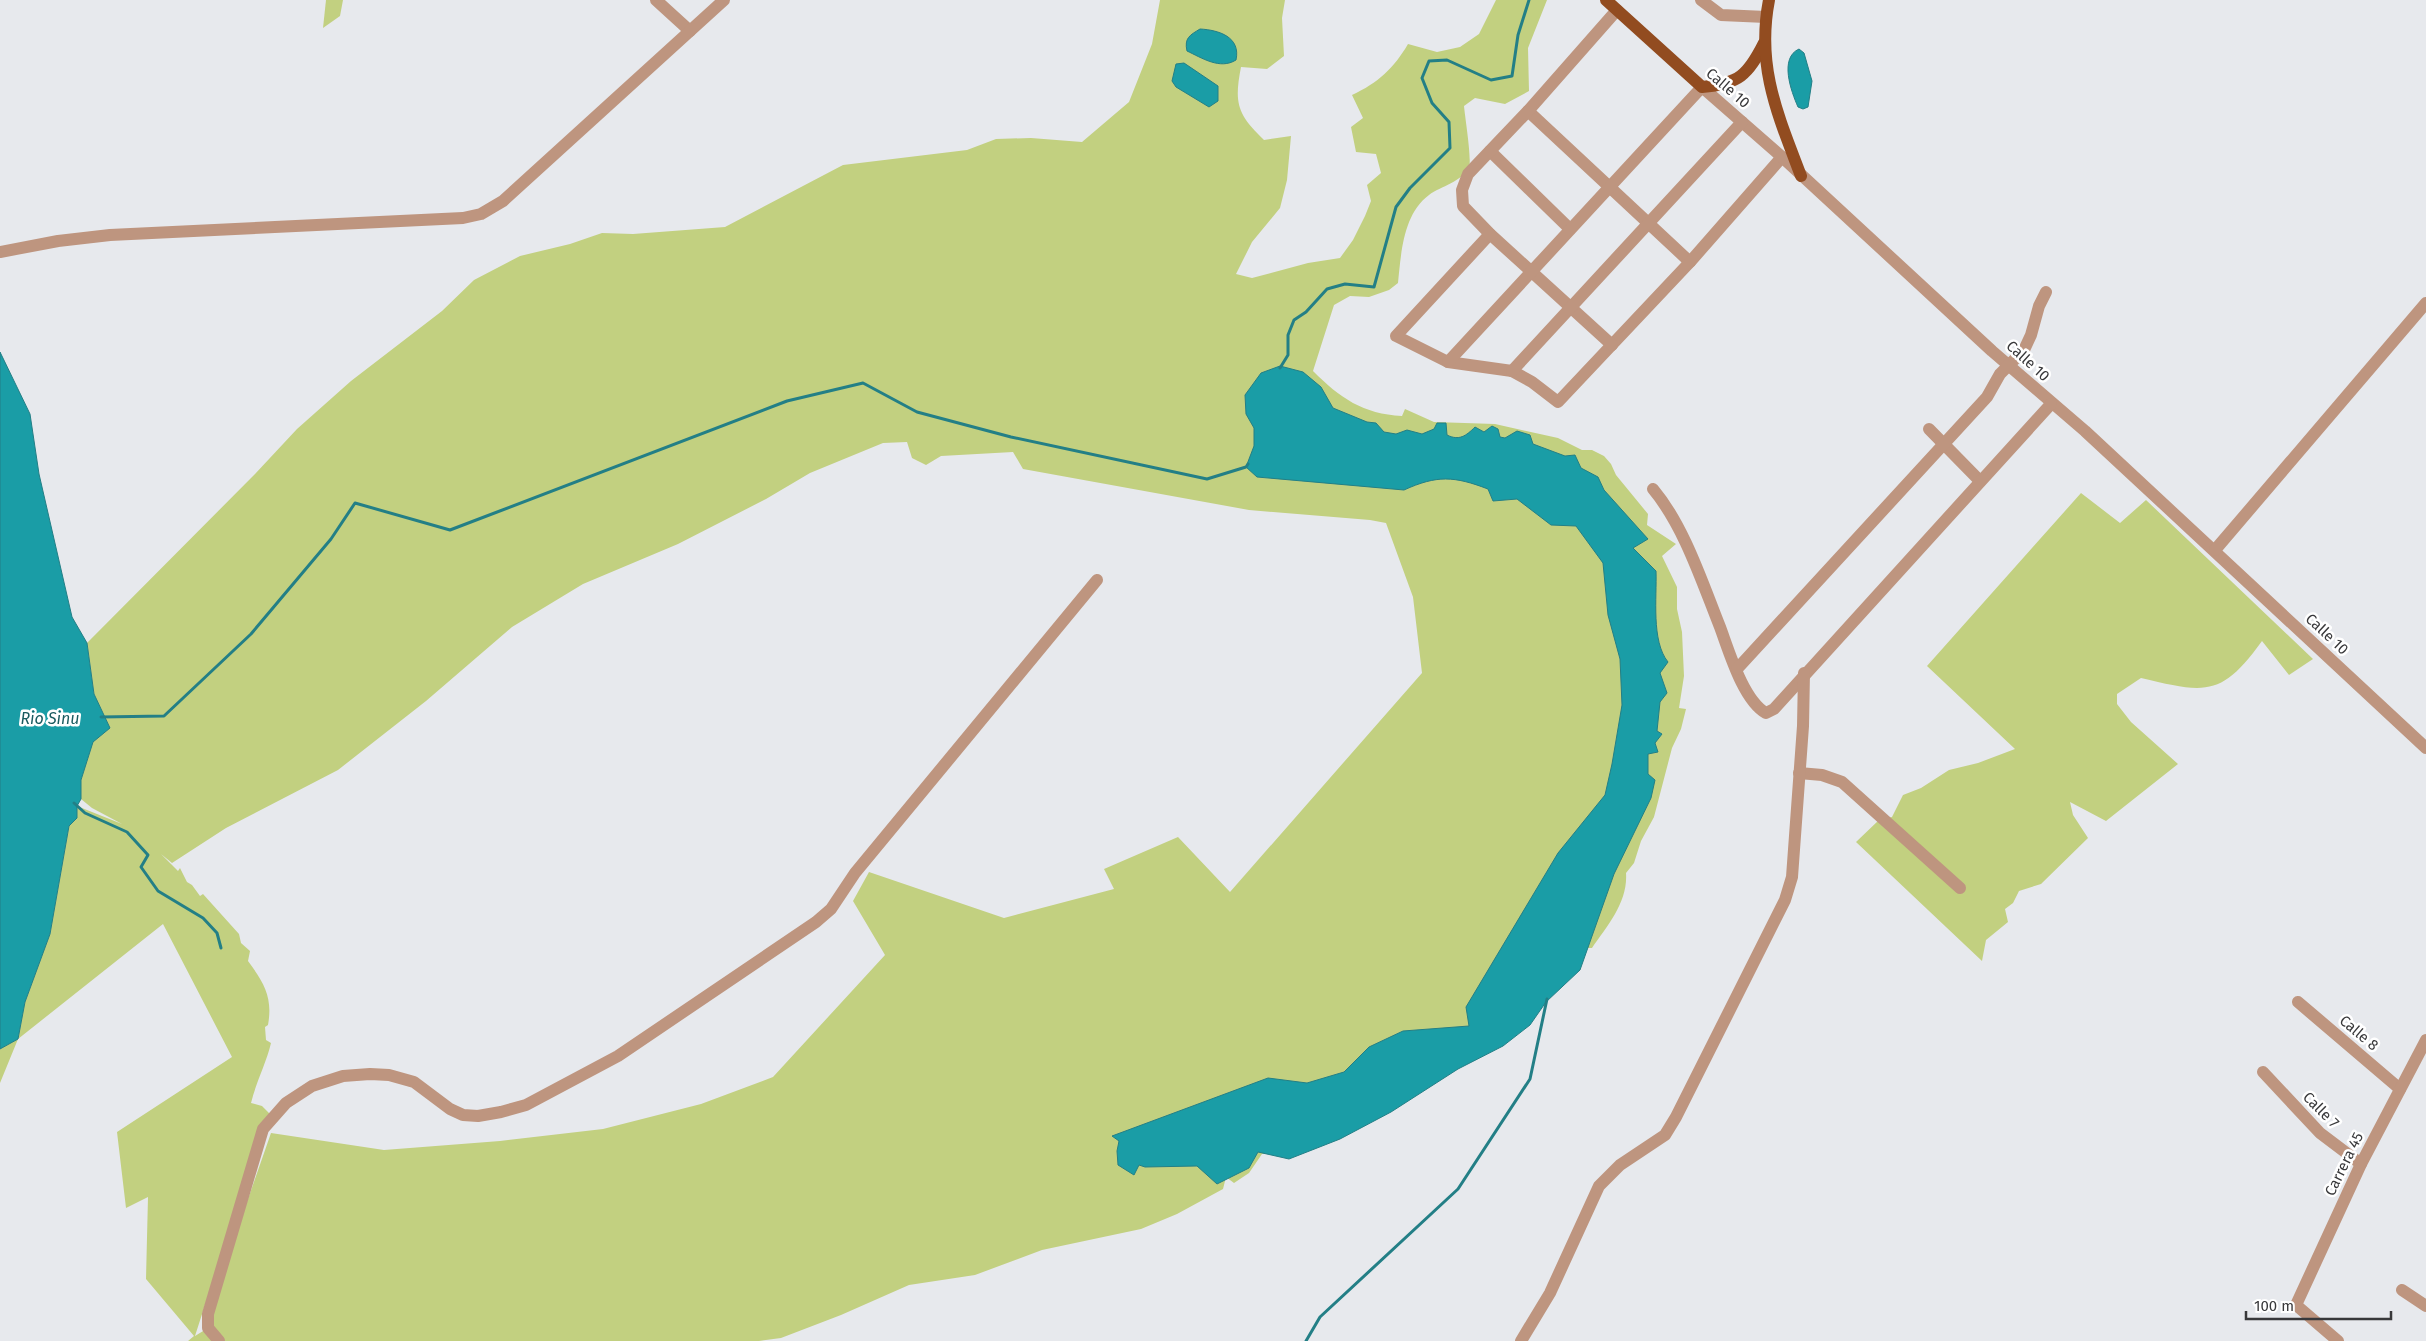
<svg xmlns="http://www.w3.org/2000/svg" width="2426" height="1341" viewBox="0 0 2426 1341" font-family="'Fira Sans',sans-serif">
<rect width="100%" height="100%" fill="#e7e9ed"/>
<g fill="#c2d080" fill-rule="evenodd">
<polygon points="326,0 343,0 340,16 323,28"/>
<path d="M1160 0H1285L1282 18 1284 56 1267 69 1241 67C1234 103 1237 114 1264 140L1291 136 1287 180 1280 208 1252 242 1236 274 1252 278 1308 263 1340 258 1353 240 1365 216 1371 201 1367 185 1381 173 1376 154 1356 152 1351 127 1363 118 1352 95C1378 83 1394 68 1408 44L1437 52 1460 47 1479 34 1496 0H1547L1528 48 1529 91 1505 104 1475 98 1464 106C1465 117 1472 160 1469 167 1462 182 1441 186 1429 195 1403 214 1401 254 1398 283L1389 290 1369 297 1350 296 1334 305 1313 371C1340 398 1363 414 1402 416L1405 409 1434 422 1495 424 1558 438 1582 450H1592L1604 456 1611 464 1616 475 1648 514 1647 525 1676 544 1662 556 1677 587V609L1682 632 1684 676 1679 708 1686 709 1681 729 1672 748 1654 817 1641 841 1634 863 1626 873C1628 902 1608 925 1592 948H1572L1502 1020 1281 1153 1262 1154 1249 1173 1234 1183 1226 1177 1223 1189 1177 1214 1141 1229 1042 1250 975 1275 909 1285 841 1315 781 1338 759 1341H188L194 1336 146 1279 148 1197 126 1208 117 1132 232 1057 163 924 18 1039 0 1083V1049L18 1039 25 1002 50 934 69 826 77 818V806L122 824 92 808 81 799V780L93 741 109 728 94 694 87 643 255 474 297 429 351 381 442 311 474 280 520 256 570 244 602 233 633 234 725 227 843 165 967 150 996 139 1031 138 1082 142 1129 102 1152 44ZM907 442 912 458 926 465 941 456 1013 452 1023 469 1249 510 1370 520 1386 523 1413 597 1422 673 1230 892 1178 837 1104 869 1114 889 1004 918 869 872 853 901 885 955 773 1077 701 1104 603 1129 500 1141 384 1150 271 1133 225 1265 208 1328 195 1336 262 1127 272 1116 262 1106 251 1103C256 1082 266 1064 271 1043L266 1040 265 1027 268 1025C273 997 264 983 248 961L250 951 241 943 239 934 203 894 200 896 192 885 187 882 180 868 178 871 161 854 172 863 226 828 338 770 426 701 512 627 583 584 678 544 766 499 810 473 883 443Z"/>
<path d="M2081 493 2120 523 2146 500 2313 659 2289 675 2262 641C2221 698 2205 693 2141 678L2117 694V704L2131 722 2178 764 2106 821 2070 802 2073 815 2088 838 2041 884 2019 891 2013 903 2005 909 2008 922 1986 940 1982 961 1856 842 1879 820 1892 817 1903 795 1921 788 1949 770 1978 763 2015 749 1927 666Z"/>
</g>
<g fill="#1a9da6" stroke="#237f86">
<path d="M1200 29C1219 30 1241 37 1236 60 1220 70 1202 58 1187 51 1184 38 1190 35 1200 29Z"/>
<path d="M1799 49 1804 53 1812 81 1808 107 1803 109 1798 107C1791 91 1779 58 1799 49Z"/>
<polygon points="1184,63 1218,86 1218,101 1209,107 1176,87 1172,81 1176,64"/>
<polygon points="0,352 30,414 39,474 72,617 87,643 94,694 110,728 93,742 81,780 81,799 77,806 77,818 69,826 50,934 25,1002 18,1039 0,1049"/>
<path d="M1280 366 1303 372 1321 387 1333 408 1367 422 1376 423 1384 432 1396 434 1407 430 1422 434 1434 429 1437 423H1446L1447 435C1459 441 1466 436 1475 427L1484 432 1492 426 1498 429 1500 437 1505 438 1517 431 1530 435 1533 444 1565 456 1575 455 1581 468 1598 477 1604 490 1648 539 1633 548 1656 571C1657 597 1651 641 1668 662L1660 673 1667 693 1660 702 1657 731 1662 734 1655 743 1658 752 1648 754V774L1655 780 1651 798 1614 874 1580 970 1546 1002 1530 1025 1503 1046 1458 1069 1391 1112 1340 1139 1289 1159 1258 1152 1249 1168 1217 1184 1197 1166 1145 1167 1139 1165 1134 1175 1118 1165 1117 1151 1119 1141 1112 1136 1268 1078 1307 1083 1344 1072 1369 1047 1403 1031 1469 1026 1466 1007 1558 853 1605 795 1612 764 1622 705 1620 659 1608 615 1603 563 1576 526 1551 525 1517 499 1493 501 1488 489C1454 476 1437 475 1404 490L1257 477 1246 467 1254 446V428L1246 414 1245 395 1261 373Z"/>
</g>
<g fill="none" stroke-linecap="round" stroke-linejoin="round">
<g stroke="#237f86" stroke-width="3">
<polyline points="1280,368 1288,355 1288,335 1294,320 1306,312 1327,289 1345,284 1374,287 1396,207 1410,188 1450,148 1449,122 1432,103 1422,78 1429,61 1447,60 1491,80 1512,76 1518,35 1529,0"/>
<polyline points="101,717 164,716 251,634 331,539 355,503 450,530 787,401 863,383 917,412 1011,437 1207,479 1246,467 1248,464"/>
<polyline points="74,803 85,813 127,832 148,855 141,867 158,891 203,918 217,933 221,948"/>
<polyline points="1306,1341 1320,1317 1458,1189 1530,1079 1547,999"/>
</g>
<g stroke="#be957f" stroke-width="12">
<polyline points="656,0 690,31"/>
<polyline points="1701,0 1721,15 1766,17"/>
<polyline points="1528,111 1690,262"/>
<polyline points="1490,151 1570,229"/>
<polyline points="1490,234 1396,336 1448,362 1512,371 1532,382 1558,402 1690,262 1782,157"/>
<polyline points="0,252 58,241 110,235 463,218 481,214 503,201 724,0"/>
<polyline points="1612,345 1490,234 1463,206 1462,190 1468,174 1528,111 1617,10"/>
<polyline points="1448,362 1702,87 1782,157 1992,351 2085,431 2426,748"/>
<polyline points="1512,371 1742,122"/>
<polyline points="1929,429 1980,481"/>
<path d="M1653 489C1684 526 1702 582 1720 627 1729 651 1743 700 1766 713L1774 709 2051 404"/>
<polyline points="2215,550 2426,303"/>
<polyline points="1737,669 1987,397 2000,374 2024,350 2031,335 2039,306 2046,292"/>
<polyline points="1799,773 1822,775 1842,782 1960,888"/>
<polyline points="2298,1002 2400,1089"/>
<polyline points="2263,1072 2320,1133 2361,1164"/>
<polyline points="2402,1290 2426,1306"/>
<polyline points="219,1341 208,1328 208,1314 263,1129 286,1103 312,1086 343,1076 370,1074 389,1075 414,1082 450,1109 463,1115 478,1116 501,1112 526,1105 618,1056 816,922 831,909 855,873 1097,580"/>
<polyline points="1521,1341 1550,1293 1599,1186 1620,1165 1665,1135 1676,1117 1785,900 1792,877 1803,726 1804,673"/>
<polyline points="2338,1341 2296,1305 2361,1164 2426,1040"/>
</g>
<g stroke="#924c20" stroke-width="12">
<path d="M1606 0 1702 87C1739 84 1748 75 1764 43"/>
<path d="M1769 0C1756 67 1778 115 1801 176"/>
</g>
</g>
<g text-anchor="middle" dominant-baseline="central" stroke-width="5" stroke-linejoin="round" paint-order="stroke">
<g font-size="15" fill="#38383a" stroke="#fff">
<text transform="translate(1728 88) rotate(41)">Calle 10</text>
<text transform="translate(2028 361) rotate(42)">Calle 10</text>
<text transform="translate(2327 634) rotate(43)">Calle 10</text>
<text transform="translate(2359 1033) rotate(40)">Calle 8</text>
<text transform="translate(2321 1110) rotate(45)">Calle 7</text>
<text transform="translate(2344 1164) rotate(-64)">Carrera 45</text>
</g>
<g font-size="16" font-style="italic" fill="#1a5b60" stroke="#fff">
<text x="50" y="718">Rio Sinu</text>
</g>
</g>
<path d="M2246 1311v8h145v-8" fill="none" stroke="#38383a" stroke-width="2.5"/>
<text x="2254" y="1311" font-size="15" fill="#38383a" stroke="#ffffff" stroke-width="4" paint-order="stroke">100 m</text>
</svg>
